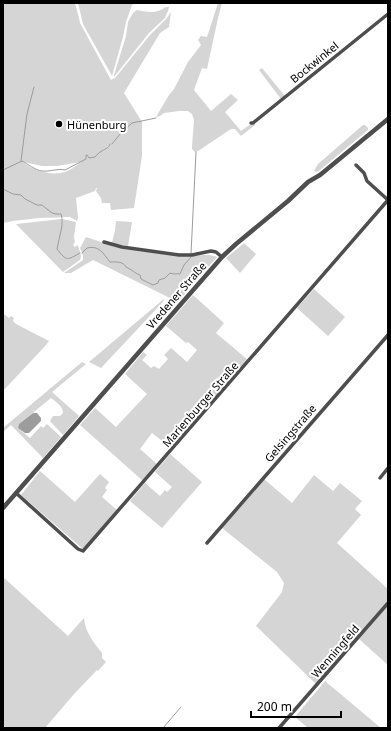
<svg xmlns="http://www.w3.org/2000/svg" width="391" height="731" viewBox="0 0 391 731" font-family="'Noto Sans',sans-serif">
<rect width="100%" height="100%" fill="#fff"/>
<g fill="#d5d5d5" fill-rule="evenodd">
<path d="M3 3H75L79 18 80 23 111 80 115 78 150 35 166 19 171 12 169 27 160 33 124 93 142 122V156L134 208 111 210 110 203H102L101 198 96 191 97 188H96L95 191 76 198 78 218 77 221 70 217 39 218 13 221 3 223ZM23 162 42 166H57L81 162C76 166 71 170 65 172 51 176 34 171 23 162Z"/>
<polygon points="78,3 136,3 132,5 126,22 123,37 112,76 83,24"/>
<polygon points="218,3 222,3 218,18 207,69 202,68 194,90 211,111 231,94 238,100 225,112 241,131 255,121 255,125 241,136 235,129 231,129 198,151 195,152 192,149 192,146 194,120 192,114 188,111 179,111 164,113 160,116 156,117 169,95 174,89 188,62 201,45 198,40 201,36 207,37"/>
<path d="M166 7H169L168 11 165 18 149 33 114 77V75L126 36 128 22 133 13 137 10C147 12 157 14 166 7Z"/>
<polygon points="262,68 285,96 281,99 259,70"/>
<polygon points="363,125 365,125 368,128 368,130 320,170 317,172 314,171 318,164"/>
<polygon points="62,219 76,222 74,237 75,242 73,245 75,247 78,245 81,256 80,260 63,272 16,224"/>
<polygon points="116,221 132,222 128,246 112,243 115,230"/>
<path d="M86 237 116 247 194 256C202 255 210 254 217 257L178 302 93 260 71 273H64L83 260V256L80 248Z"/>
<polygon points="244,243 256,254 240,273 226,258"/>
<polygon points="314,289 345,317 328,336 297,308"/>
<polygon points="193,295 224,323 216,333 248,360 171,448 152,433 140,449 157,464 143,481 80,425 95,408 116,427 147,394 125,374 143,352 147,355 142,360 151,368 154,366 159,369 168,359 164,355 171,348 187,362 197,350 188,342 186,343 166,326"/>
<polygon points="165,298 162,303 101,368 89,362"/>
<polygon points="3,313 9,318 11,316 14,318 13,321 16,324 49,341 46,345 3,391"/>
<path d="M82 362 86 364 52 392 79 416 63 435 50 421 53 416H60L63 413C63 406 56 402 51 398L19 424 18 428 30 438 41 426 43 428 47 424 61 437 43 458 11 425 3 432V428Z"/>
<polygon points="170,454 202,482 162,528 130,501 145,483 160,496 165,490 167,492 172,487 155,472"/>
<polygon points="40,471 75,502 100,474 109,482 105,488 107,490 102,497 117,510 83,549 21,495"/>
<polygon points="314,475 333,491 340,483 362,501 355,509 361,515 337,543 388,589 388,600 316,684 256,626 282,592 284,583 277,572 222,528 264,479 292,503"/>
<path d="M3 577 68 636 84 618C85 632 94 643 102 653V658L106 662 98 671 97 670 74 694 45 728H3Z"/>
<polygon points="388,605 388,665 359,639"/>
<polygon points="325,681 381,728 308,728 295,717"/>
</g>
<polygon fill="#9c9c9c" points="33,413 37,413 41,418 41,421 29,433 25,433 18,428 19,424"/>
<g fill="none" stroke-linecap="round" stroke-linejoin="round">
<g stroke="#9c9c9c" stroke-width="1">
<polyline points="112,144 120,134 132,123 156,118"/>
<polyline points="21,161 27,114 34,87"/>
<path d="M3 170 22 161C28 164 35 170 42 171 50 172 58 168 65 170L86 159V155H87L89 158 95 157C97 155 99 152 102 151 106 148 108 149 110 144"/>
<polyline points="3,189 13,194 21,195 25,199 37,205 42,205 52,213 56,214 61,214 62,218"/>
<path d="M62 219V226L57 249C67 262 67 260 80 253"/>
<path d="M82 253 87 248C99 245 103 253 110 262 116 262 123 261 126 267 131 269 136 274 140 275L141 279 153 285 158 283 159 280 165 278 170 273C174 275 177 273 180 274L184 265 191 257"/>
<polyline points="191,254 196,152"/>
<polyline points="163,728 181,707"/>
</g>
<g stroke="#4e4e4e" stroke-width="3.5">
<polyline points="251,123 253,123 388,14"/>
<polyline points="356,165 364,173 367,181 388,200"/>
<polyline points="104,242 122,247 179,255 192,255 211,251 216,252 222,257"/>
<polyline points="380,478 388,468"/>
<polyline points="16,493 78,549 83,551 388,200"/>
<polyline points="207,543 388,335"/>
<polyline points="279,728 388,603"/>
</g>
<polyline stroke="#4e4e4e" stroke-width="4.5" points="3,508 222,257 236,244 288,201 308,182 320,175 388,119"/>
</g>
<circle fill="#000" stroke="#fff" stroke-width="1.5" cx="59" cy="124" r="4"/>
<g text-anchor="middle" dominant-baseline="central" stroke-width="4" stroke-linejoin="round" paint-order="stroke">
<g font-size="11" fill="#000" stroke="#fff">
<text transform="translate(314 62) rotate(-39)">Bockwinkel</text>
<text transform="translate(176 295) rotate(-49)">Vredener Straße</text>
<text transform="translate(200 404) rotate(-49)">Marienburger Straße</text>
<text transform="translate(290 433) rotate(-49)">Gelsingstraße</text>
<text transform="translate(335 651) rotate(-49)">Wenningfeld</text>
</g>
<g font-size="11" fill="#000" stroke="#fff" text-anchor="start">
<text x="67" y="124">Hünenburg</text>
</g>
</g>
<rect width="391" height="731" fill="none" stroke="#000000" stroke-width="8"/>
<path d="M251 711v6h90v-6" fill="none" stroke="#000000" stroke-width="2"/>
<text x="257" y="711" font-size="12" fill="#000000" stroke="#ffffff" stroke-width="3" paint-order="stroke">200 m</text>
</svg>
